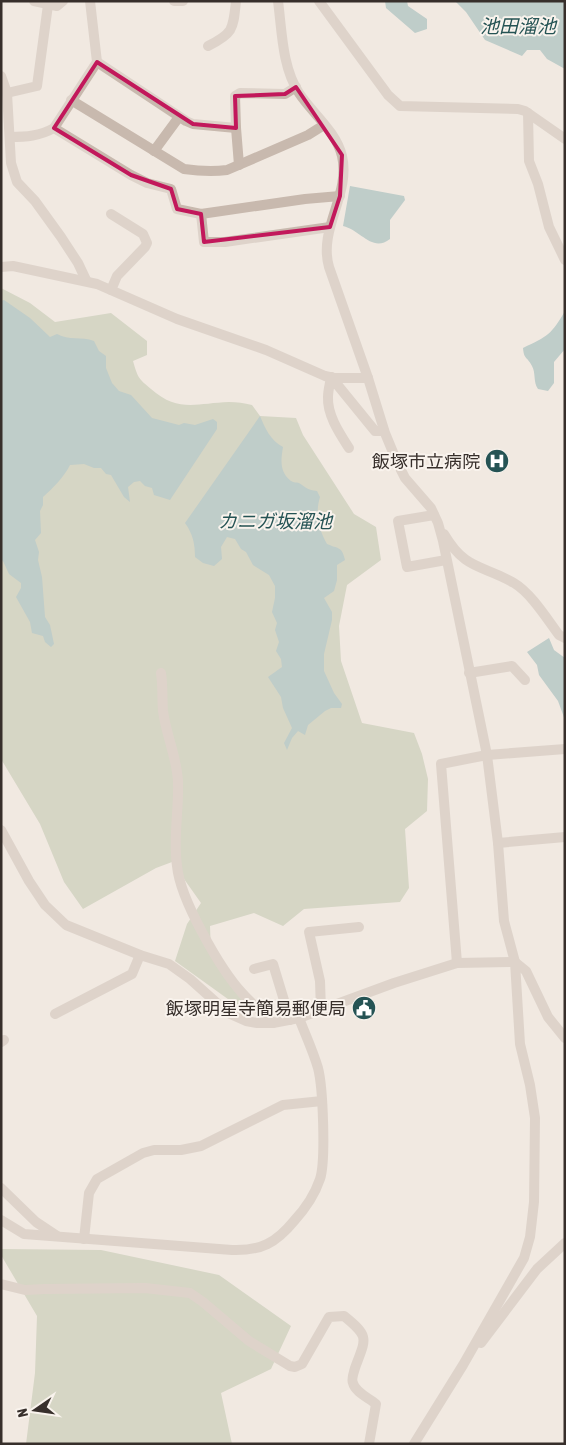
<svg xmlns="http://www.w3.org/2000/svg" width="566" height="1445" viewBox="0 0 566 1445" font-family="'Asap Condensed','Noto Sans JP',sans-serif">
<rect width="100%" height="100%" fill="#f1e9e1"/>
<g fill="#b6bea2">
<path d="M1 288 30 303 55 322 111 313 147 341V355L133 361C138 378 138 378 151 389 178 413 197 403 229 402 237 402 244 403 252 405L260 416 296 418 303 435 354 514 376 527 381 560 347 585 339 626 341 661 362 723 414 733 422 754 428 779 427 811 405 829 409 888 400 902 304 909 283 926 254 913 210 926 211 954 254 1008 239 1007 175 961 187 924 201 903 172 862 156 868 83 909 64 882 40 824 1 759Z"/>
<polygon points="1,1249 101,1250 219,1275 291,1326 271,1369 221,1393 232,1444 26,1444 35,1373 37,1316 1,1255"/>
</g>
<g fill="#83aaab">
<polygon points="385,1 407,1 408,6 427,19 427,29 415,33 386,8"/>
<polygon points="455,1 565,1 565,69 547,59 540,50 527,50 522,56 485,40 466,12"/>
<path d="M350 186 404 196 405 200 390 220V239C372 253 361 230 343 226Z"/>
<path d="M4 300 30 318 50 337 57 334C69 341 81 336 94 341L99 351 106 356V368L112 383 119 391 131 395 152 418 179 425 184 423 195 425 213 419 217 422V429L170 500 154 495 152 488 145 486 140 481 134 482 128 487 130 502 124 497 111 475 106 474 101 468H94L84 464 70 465C64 477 53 488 43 497V505L40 511 41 533 35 540 39 552 38 560 42 577 45 617 50 625 54 644 51 647 45 642 43 636 32 633 30 622 16 597 21 588V583L9 574 3 561 1 560V301Z"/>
<path d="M565 311V349L554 362V383L548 391 538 389C533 382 536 373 532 366 527 356 524 360 523 348 548 336 551 335 565 311Z"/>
<path d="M260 416C265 428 270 440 283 447 281 459 279 472 291 481 294 483 296 482 299 483 307 488 307 490 317 491L320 497C315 514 318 528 327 544 338 549 342 546 345 560L337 565V580L334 591 324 598 332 612V620L324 654V671L334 693 342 704 341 708H331L325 711 308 725 305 735 298 731 292 738 287 750 284 743 292 728 283 708 281 697 268 677 282 667 281 659 276 651 279 642 275 630 277 623 272 612 275 598V586L269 575 253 565 246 552 241 549 235 539 227 537 221 547 222 559 214 566 203 563 195 557C195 544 193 534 185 523Z"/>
<polygon points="549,638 554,650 565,658 565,720 558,701 539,675 537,665 527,652"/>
</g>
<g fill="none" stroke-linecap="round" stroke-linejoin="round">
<g stroke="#c8b9ae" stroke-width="10">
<polyline points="34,1 57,6 63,1"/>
<polyline points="174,1 183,1"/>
<path d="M278 1C282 31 282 67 299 93 312 113 336 131 342 156 351 194 318 229 329 267L368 378 385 433 397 462 405 478 431 508 438 523 443 541 487 755 498 843 504 921 515 962 520 1044 530 1085 535 1118 534 1202 530 1237 524 1258 463 1365 414 1444"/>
<polyline points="319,1 388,95 400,106 518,109 525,111 565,139"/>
<path d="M208 46C234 33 233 29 236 1"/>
<polyline points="97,62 186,121 193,124 236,128 235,96 240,93 285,94 296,87"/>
<polyline points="1,76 7,93 11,163 17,182 35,201 61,237 78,263 86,280"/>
<polyline points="7,93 37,86 48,5"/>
<path d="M71 100 184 169C198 171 212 172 227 170L308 135 324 125"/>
<polyline points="528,113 529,161 538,184 549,227 565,260"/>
<polyline points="54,128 131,175 147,183 171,189 177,209 201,214 305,199 340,196"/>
<polyline points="236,128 239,165"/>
<path d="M10 137C26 137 40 136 54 128L97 62 90 1"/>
<polyline points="154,151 179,117"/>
<polyline points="201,214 204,242 225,242 330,227"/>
<polyline points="1,267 13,266 97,284 177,319 266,350 325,376 334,378 368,378"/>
<polyline points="111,290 117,276 145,247 147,243 143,234 111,214"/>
<polyline points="331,377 375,431 384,431"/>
<path d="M331 377C330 384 328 390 328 397 327 415 340 434 349 448"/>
<polyline points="434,515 398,521 407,567 446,560"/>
<path d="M444 534C466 571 481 564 514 583 531 593 547 619 559 635L565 638"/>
<path d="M161 673C163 686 162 698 163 711 166 735 177 757 178 782 179 810 173 838 177 866 180 899 220 969 243 994 252 1004 263 1013 273 1023"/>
<polyline points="469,673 512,666 525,680"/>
<polyline points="1,830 29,881 45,905 66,925 140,955 169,964 190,979 228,1013 246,1021 257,1023 273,1023 299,1018 394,983 457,963 515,962 526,971 548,1017 565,1038"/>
<polyline points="498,843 565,837"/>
<polyline points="457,963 441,764 487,755 565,749"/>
<polyline points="254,969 273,964 290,1020"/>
<polyline points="321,1010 320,981 309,932 359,927"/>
<polyline points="55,1014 132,974 140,955"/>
<polyline points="1,1042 4,1040"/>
<polyline points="1,1188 36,1222 57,1236"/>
<path d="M1 1220 24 1234 232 1250C261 1251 276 1243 294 1221 305 1209 315 1194 320 1179 326 1161 323 1087 318 1068 313 1051 305 1034 299 1018"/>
<polyline points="84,1239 89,1193 97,1179 143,1153 154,1150 181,1150 201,1146 283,1105 322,1101"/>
<path d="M1 1284 25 1290 45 1289 145 1288 190 1293 203 1302 249 1341 290 1366 295 1367 302 1364 329 1317 344 1316C370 1337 366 1338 355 1368 354 1372 351 1379 353 1383 355 1392 369 1398 376 1404L369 1444"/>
<polyline points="481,1343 537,1269 565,1243"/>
</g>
</g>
<path d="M0 0H566V1445H0ZM97 62 193 124 236 128 235 96 285 94 296 87 342 155 340 196 330 227 204 242 201 214 177 209 171 189 131 175 54 128Z" fill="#f1e9e1" fill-opacity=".55" fill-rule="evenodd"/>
<path fill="none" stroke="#c2185b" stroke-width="4" stroke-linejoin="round" d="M97 62 193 124 236 128 235 96 285 94 296 87 342 155 340 196 330 227 204 242 201 214 177 209 171 189 131 175 54 128Z"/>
<defs>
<g id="hospital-disc" transform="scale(1.25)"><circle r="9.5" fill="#255354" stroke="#f9f3ed"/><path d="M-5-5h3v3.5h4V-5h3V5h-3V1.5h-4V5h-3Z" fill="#fff"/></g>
<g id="civic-disc" transform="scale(1.25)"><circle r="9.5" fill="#255354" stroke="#f9f3ed"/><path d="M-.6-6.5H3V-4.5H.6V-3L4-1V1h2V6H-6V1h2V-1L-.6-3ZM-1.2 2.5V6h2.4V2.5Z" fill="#fff"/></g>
</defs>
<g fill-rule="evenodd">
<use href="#hospital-disc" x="497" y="461"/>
<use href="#civic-disc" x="364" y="1008"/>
</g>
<g text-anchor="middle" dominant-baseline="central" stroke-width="4" stroke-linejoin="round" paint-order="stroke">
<g font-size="18" fill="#372f2b" stroke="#f9f3ed" text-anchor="end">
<text x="480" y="461">飯塚市立病院</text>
<text x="346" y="1008">飯塚明星寺簡易郵便局</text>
</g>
<g font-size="19" font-style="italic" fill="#255354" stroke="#f9f3ed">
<text x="518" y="26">池田溜池</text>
<text x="275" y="521">カニガ坂溜池</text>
</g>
</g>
<rect width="566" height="1445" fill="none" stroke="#372f2b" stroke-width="5"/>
<g transform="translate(35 1410) rotate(257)" stroke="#f9f3ed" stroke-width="4" paint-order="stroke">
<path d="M0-4L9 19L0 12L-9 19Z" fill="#372f2b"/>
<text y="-8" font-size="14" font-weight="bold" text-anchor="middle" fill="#372f2b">N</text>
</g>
</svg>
